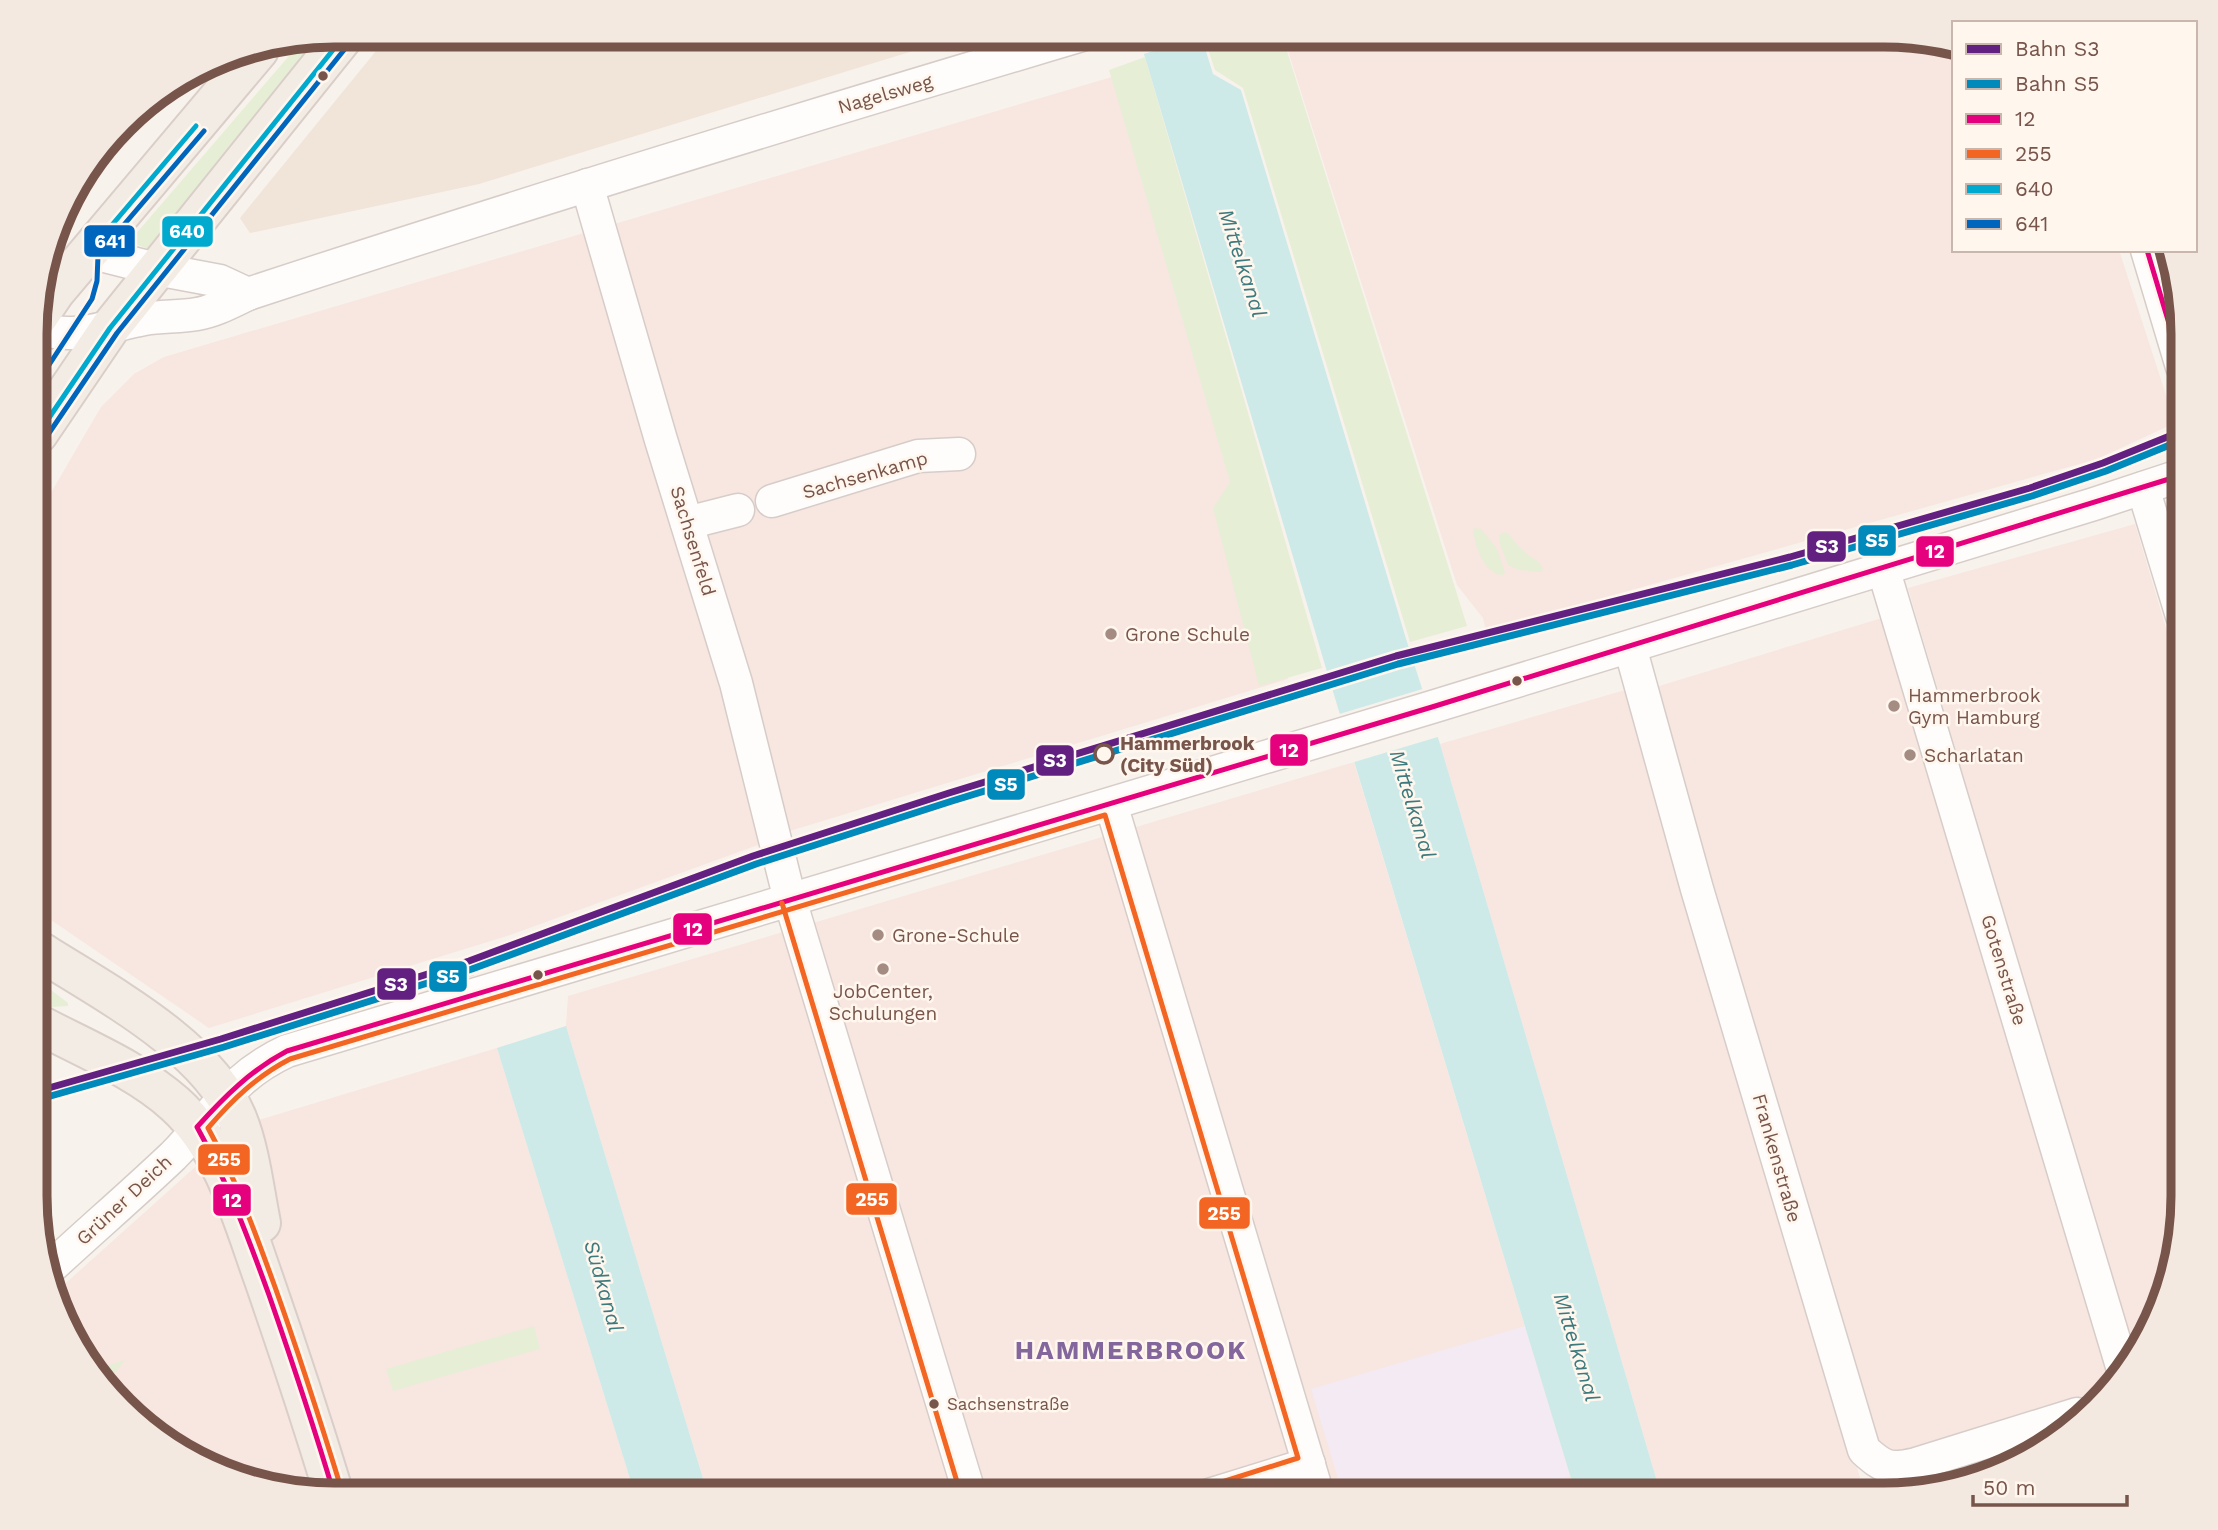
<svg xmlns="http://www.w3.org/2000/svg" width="2218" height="1530" viewBox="0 0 2218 1530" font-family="'Work Sans',sans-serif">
<rect width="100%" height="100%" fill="#f8f2ec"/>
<polygon fill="#f1e4d9" points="389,35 965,35 479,184 250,233 240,218"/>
<g fill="#f8e6e0">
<polygon points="1283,35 1903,36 1954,46 1954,250 2119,250 2175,423 2097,459 1486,631 1483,618 1457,585"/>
<polygon points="1112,77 1288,679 780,834 780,837 507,936 209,1028 38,911 38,515 101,407 134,374 164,357"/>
<polygon points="2182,505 2182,550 2170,509"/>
<polygon points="2135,524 2182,682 2182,1215 2167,1292 2133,1355 1908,588"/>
<polygon points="1882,618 2111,1386 2101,1394 1883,1462 1656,687"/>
<polygon points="1632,688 1865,1495 1661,1495 1440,744"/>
<polygon points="1354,762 1576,1495 708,1495 566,1026 568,996"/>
<polygon points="497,1048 635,1495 315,1494 238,1479 152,1433 75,1346 57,1291 242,1125"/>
<polygon points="2027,1455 2016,1464 1916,1488"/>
</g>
<polygon fill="#f3eaf3" points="1525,1326 1570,1476 1518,1492 1516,1489 1496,1495 1343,1495 1311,1389"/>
<g fill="#e7eed6">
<polygon points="1211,35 1282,35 1467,626 1410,642 1243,88 1215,70 1204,37"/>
<polygon points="324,37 150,250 136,244 132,238 140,229 301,42"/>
<polygon points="1145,57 1322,668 1259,686 1213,508 1230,482 1109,70"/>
<path d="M1473 528 1481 529 1497 549 1505 572 1503 575C1484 575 1474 545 1473 528Z"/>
<path d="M1504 532 1509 534C1513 540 1520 548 1525 552 1532 559 1539 559 1543 569L1541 572 1519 570 1508 565 1499 542V535Z"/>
<polygon points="38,980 68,1003 68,1006 52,1007 38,1001"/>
<polygon points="534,1326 540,1349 393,1391 386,1369"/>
<polygon points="125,1360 115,1373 102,1376 96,1369"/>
</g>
<g fill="#cdeae8">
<polygon points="1136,35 1201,35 1213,74 1241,90 1407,642 1440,744 1661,1495 1576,1495 1325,665 1145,57"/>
<polygon points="566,1026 708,1495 635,1495 497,1048"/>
</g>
<g fill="#f8f2ec">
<polygon points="1132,35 1205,35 1205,36 1140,55"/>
<polygon points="1426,688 1441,736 1351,763 1336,715"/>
</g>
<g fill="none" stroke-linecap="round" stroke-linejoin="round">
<g stroke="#d7cdc8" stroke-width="35">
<g id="minor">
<polyline points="587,185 661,440 736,683 790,900 970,1495"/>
<polyline points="2147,250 2182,367"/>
<polyline points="89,252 156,269 220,281 248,294"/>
<path d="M38 328C73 341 108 326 144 319 161 316 180 317 197 314 215 311 231 302 248 294 524 203 803 118 1082 35"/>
<polyline points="2143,488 2182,616"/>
<polyline points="772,501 918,456 959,454"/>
<polyline points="687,523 738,510"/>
<polyline points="1883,568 2124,1373"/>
<path d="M1630 647 1697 889 1864 1450C1884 1468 1889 1470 1916 1464L2077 1414"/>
<polyline points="1111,804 1318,1495"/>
<path d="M49 1269C90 1231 133 1194 173 1156 215 1114 229 1078 287 1051L1432 707 2094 504 2182 475"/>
<polyline points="1209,1495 1309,1464"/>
</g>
</g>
<g stroke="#dacec9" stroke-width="42">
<g id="major">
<polyline points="38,317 55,292 259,50"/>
<polyline points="38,434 110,328 345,35"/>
<path d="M38 950C102 991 207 1045 237 1118 250 1150 254 1188 261 1223"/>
<path d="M38 1024C83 1048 136 1069 175 1104 223 1147 242 1218 263 1277 288 1349 312 1422 334 1494"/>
</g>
</g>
<use href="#minor" stroke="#fefdfc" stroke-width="32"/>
<use href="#major" stroke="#f3ece5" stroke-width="38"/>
<polyline stroke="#e5e3e5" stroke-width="2" points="221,1039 473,975"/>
<g stroke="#fff6ee" stroke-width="10">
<g id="bus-1">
<polyline points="2147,250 2182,367"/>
<path d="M334 1494C314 1427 292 1361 269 1295 248 1237 227 1181 197 1127 224 1097 251 1070 287 1051L1432 707 2182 475"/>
</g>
</g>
<g stroke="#fff6ee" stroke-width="10">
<g id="bus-2">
<polyline points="782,903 961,1495"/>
<path d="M342 1491C321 1423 299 1354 275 1287 255 1232 236 1179 208 1128 232 1100 257 1076 290 1059L1105 815 1298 1458 1206 1487"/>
</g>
</g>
<g stroke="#fff6ee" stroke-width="10">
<g id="bus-3">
<polyline points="89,252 196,126"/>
<polyline points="38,434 110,328 345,35"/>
</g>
</g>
<g stroke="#fff6ee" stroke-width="10">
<g id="bus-4">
<polyline points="47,368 92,299 97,281 98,255 204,131"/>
<polyline points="45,439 117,333 352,40"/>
</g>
</g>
<use href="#bus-1" stroke="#e5007d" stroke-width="5"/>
<use href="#bus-2" stroke="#f26522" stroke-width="5"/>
<use href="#bus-3" stroke="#00a9ce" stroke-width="5"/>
<use href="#bus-4" stroke="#0065bd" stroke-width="5"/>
<g stroke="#fff6ee" stroke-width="12">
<polyline id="rail-1" points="38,1091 221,1039 469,961 753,856 949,793 1396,656 1790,557 2030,488 2103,463 2182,431"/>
</g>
<g stroke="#fff6ee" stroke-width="12">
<polyline id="rail-2" points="40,1099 224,1047 472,969 756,864 952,801 1398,664 1792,565 2032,496 2106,471 2182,440"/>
</g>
<use href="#rail-1" stroke="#622181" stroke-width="7"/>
<use href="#rail-2" stroke="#0089bb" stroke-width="7"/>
</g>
<g fill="#78554a" stroke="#fff6ee" stroke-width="2.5">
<circle cx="323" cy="76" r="6"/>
<circle cx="1517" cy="681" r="6"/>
<circle cx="538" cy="975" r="6"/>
<circle cx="934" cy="1404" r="6"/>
</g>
<g fill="#a58c83" stroke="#fff6ee" stroke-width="2.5">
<circle cx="1111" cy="634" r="7"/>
<circle cx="1894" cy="706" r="7"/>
<circle cx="1910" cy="755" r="7"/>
<circle cx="878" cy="935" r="7"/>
<circle cx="883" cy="969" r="7"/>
</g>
<circle fill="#fff6ee" stroke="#78554a" stroke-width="3.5" cx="1104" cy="754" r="9"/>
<g text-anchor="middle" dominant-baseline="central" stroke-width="5" stroke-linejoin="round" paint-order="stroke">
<g font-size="17" fill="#78554a" stroke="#fff6ee" text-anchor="start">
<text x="947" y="1404">Sachsenstraße</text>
</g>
<g font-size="19" fill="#78554a" stroke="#fff6ee">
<text transform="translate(885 94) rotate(-16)">Nagelsweg</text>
<text transform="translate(865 475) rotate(-16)">Sachsenkamp</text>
<text transform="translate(693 541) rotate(73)">Sachsenfeld</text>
<text transform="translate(2004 970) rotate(73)">Gotenstraße</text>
<text transform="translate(1777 1158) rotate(74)">Frankenstraße</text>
<text transform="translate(124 1200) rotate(-43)">Grüner Deich</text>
</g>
<g font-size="19" fill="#78554a" stroke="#fff6ee" text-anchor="start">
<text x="1125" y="634">Grone Schule</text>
<text x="1908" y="695">Hammerbrook<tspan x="1908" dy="22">Gym Hamburg</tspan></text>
<text x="1924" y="755">Scharlatan</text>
<text x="892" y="935">Grone-Schule</text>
<text x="883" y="991" text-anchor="middle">JobCenter,<tspan x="883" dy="22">Schulungen</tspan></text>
</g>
<g font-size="19" font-weight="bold" fill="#78554a" stroke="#fff6ee" text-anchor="start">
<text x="1120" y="743">Hammerbrook<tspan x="1120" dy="22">(City Süd)</tspan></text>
</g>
<g font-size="21" font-style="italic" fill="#3d7a7d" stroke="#fff6ee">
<text transform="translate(1243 263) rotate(72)">Mittelkanal</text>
<text transform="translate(1413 804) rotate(73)">Mittelkanal</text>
<text transform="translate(604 1286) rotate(74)">Südkanal</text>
<text transform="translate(1577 1347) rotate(73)">Mittelkanal</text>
</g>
<g font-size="26" font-weight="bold" letter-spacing="2" fill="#83669b" stroke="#fff6ee">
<text x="1131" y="1350">HAMMERBROOK</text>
</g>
</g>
<path d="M0 0H2218V1530H0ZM334 47H1884A287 287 0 0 1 2171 334V1196A287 287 0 0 1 1884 1483H334A287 287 0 0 1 47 1196V334A287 287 0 0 1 334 47Z" fill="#f4e9e1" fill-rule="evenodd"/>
<path fill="none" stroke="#78554a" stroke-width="9" d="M334 47H1884A287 287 0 0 1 2171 334V1196A287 287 0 0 1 1884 1483H334A287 287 0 0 1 47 1196V334A287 287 0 0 1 334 47Z"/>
<g stroke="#fff6ee" stroke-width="2.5">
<rect x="161" y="215" width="53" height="33" rx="7" fill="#00a9ce"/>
<rect x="83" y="224" width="53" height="34" rx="7" fill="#0065bd"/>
<rect x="1857" y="524" width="40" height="33" rx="7" fill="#0089bb"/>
<rect x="1806" y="530" width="41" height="33" rx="7" fill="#622181"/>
<rect x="1915" y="535" width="40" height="33" rx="7" fill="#e5007d"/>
<rect x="1269" y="733" width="40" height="34" rx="7" fill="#e5007d"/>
<rect x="1035" y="744" width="40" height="33" rx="7" fill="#622181"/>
<rect x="986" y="768" width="40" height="33" rx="7" fill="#0089bb"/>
<rect x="672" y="912" width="41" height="34" rx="7" fill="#e5007d"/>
<rect x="428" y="960" width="40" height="33" rx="7" fill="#0089bb"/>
<rect x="376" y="967" width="41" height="34" rx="7" fill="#622181"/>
<rect x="197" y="1143" width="54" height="33" rx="7" fill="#f26522"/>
<rect x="845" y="1182" width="53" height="34" rx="7" fill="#f26522"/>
<rect x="212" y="1183" width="40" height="34" rx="7" fill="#e5007d"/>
<rect x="1198" y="1196" width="53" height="34" rx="7" fill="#f26522"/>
</g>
<g font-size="19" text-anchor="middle" font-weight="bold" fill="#fff">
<text x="187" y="238">640</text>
<text x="110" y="248">641</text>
<text x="1877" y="547">S5</text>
<text x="1827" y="553">S3</text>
<text x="1935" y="558">12</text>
<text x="1289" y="757">12</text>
<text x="1055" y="767">S3</text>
<text x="1006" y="791">S5</text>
<text x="693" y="936">12</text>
<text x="448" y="983">S5</text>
<text x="396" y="991">S3</text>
<text x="224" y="1166">255</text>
<text x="872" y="1206">255</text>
<text x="232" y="1207">12</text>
<text x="1224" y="1220">255</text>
</g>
<rect x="1952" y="21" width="245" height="231" fill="#fff6ee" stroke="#c9b6ac" stroke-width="2"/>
<rect x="1966" y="44" width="35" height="10" fill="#622181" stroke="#c9b6ac" stroke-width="2"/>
<text x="2015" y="56" font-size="21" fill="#78554a">Bahn S3</text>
<rect x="1966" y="79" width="35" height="10" fill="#0089bb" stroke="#c9b6ac" stroke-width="2"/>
<text x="2015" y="91" font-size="21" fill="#78554a">Bahn S5</text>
<rect x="1966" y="114" width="35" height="10" fill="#e5007d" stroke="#c9b6ac" stroke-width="2"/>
<text x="2015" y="126" font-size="21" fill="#78554a">12</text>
<rect x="1966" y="149" width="35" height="10" fill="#f26522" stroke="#c9b6ac" stroke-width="2"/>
<text x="2015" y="161" font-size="21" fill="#78554a">255</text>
<rect x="1966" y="184" width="35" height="10" fill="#00a9ce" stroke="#c9b6ac" stroke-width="2"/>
<text x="2015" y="196" font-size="21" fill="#78554a">640</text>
<rect x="1966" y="219" width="35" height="10" fill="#0065bd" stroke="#c9b6ac" stroke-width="2"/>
<text x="2015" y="231" font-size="21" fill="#78554a">641</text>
<path d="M1973 1495v10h154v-10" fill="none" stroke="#78554a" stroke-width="3.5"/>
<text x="1983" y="1495" font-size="21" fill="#78554a" stroke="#fff6ee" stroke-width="5" paint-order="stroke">50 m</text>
</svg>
